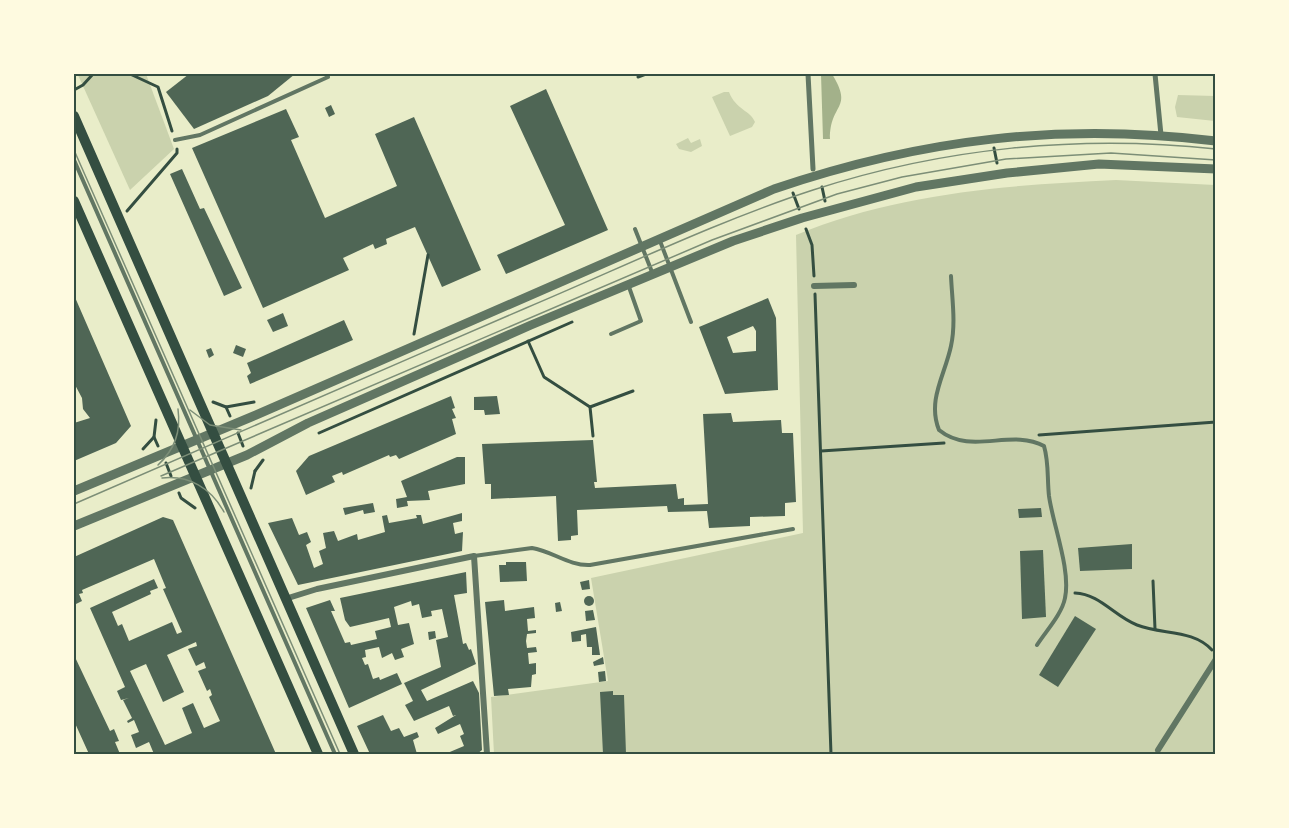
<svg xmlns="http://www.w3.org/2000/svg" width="1289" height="828" viewBox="0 0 1289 828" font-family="'Varela Round',sans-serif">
<rect width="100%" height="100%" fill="#e9edc9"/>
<g fill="#cad2ad">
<polygon points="80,74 146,74 174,149 130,190 78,75"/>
<path d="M724 92H729C736 110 750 110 755 122L752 127 730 136 712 97Z"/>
<polygon points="1178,95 1215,96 1215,121 1177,117 1175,107"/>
<polygon points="688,138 691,143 700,139 702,146 691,152 679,149 676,144"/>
<path d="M1116 180 1215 185V754H494L491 697 608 681 591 578 803 533 796 235C897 193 1008 185 1116 180Z"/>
</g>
<path fill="#a3b18a" d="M821 74H832C854 110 830 102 830 139H823Z"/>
<g fill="#4f6655" fill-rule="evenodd">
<polygon points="189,74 295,74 268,96 194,129 166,92"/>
<polygon points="546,89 608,230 506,274 497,255 565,225 510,106"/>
<polygon points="331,105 335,114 329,117 325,108"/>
<polygon points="286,109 299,137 291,140 325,218 397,186 375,134 414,117 481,270 442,287 415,227 386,239 387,244 375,249 373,244 343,258 349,270 263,308 192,148"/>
<polygon points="182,169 200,209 204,208 242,288 224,296 170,174"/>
<polygon points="74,295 131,426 116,443 74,461 74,423 90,418 83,409 82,398 74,383"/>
<path d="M768 298 776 318 778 390 725 394 699 327ZM753 326 756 331V351L733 353 727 337Z"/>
<polygon points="283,313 288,326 273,332 267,320"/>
<polygon points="344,320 353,340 250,384 247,376 251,373 247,363"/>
<polygon points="236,345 246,349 243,357 233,353"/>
<polygon points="211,348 214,355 209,358 206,350"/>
<polygon points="451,396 455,408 452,409 456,418 452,419 456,434 399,459 396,455 390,457 389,455 343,475 342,472 332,476 335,482 306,495 296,471 309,456"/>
<polygon points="497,396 500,414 485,415 484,410 474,410 474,397"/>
<polygon points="731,413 733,422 781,420 782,433 793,433 796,502 785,503 785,516 750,517 750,526 709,528 707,511 668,512 667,506 577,510 578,535 571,536 571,540 558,541 556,496 491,499 491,484 485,484 482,444 593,440 597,482 594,482 595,488 676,484 678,499 684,498 684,505 708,504 703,414"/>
<polygon points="457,457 465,457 465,484 428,491 430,500 407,501 408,506 397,508 396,499 407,497 401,481"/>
<polygon points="373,503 375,512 364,514 363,510 345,515 343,508"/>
<polygon points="1041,508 1042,517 1019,518 1018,509"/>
<polygon points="462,513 462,521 453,523 455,534 463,532 462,551 298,585 268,523 292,518 299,535 307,532 311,542 306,545 314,568 323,564 319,551 326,548 323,533 334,531 338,541 357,534 358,540 385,532 382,516 387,515 389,523 417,518 416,515 421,515 423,524"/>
<path d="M163 517 173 520 276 754H154L149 742 136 748 131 735 139 732 134 720 128 723 127 721 132 718 123 700 129 698 121 700 117 691 125 687 90 608 154 579 158 588 150 591 151 594 112 612 118 626 122 624 129 641 172 622 177 634 182 632 163 589 166 588 154 559 82 590 83 593 79 594 82 601 74 605V557ZM196 642 197 646 188 649 196 666 204 662 206 668 198 671 207 691 210 689 212 695 209 697 220 721 204 728 193 703 182 708 192 733 165 745 130 671 146 664 163 702 184 692 167 655Z"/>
<polygon points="1132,544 1132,569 1080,571 1078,548"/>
<polygon points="1043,550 1046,617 1022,619 1020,551"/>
<polygon points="506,562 526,562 527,581 500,582 499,565 506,565"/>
<polygon points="466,572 467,593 454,595 463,644 466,643 469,650 471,649 476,664 421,690 427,701 473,681 479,693 482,750 477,754 445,754 464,746 460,736 464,734 460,724 438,734 435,728 456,715 453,716 449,706 414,721 405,705 413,701 404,683 441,667 436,640 448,637 442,609 431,611 432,616 422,618 419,604 412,606 411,601 394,607 398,625 409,623 414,644 401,649 404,657 395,660 392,653 382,658 379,647 365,650 366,657 362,658 365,665 368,664 373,679 379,677 380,680 397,673 402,684 349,708 306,608 330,600 335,611 331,611 345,643 350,642 351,645 377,639 375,631 391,627 389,618 350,627 345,620 340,598"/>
<polygon points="589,580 590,589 582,590 580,582"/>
<circle cx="589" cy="601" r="5"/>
<polygon points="504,600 505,611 534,607 535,618 527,619 528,631 536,630 536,633 527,634 526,641 527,648 536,647 537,652 528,653 529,664 536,663 536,674 532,675 531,687 508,689 509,695 494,696 485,602"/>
<polygon points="560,602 562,611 556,612 555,603"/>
<polygon points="593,610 595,620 586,621 585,611"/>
<polygon points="1075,616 1096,629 1058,687 1039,675"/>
<polygon points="596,627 600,655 592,655 592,647 587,647 586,634 581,635 581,641 572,642 571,632"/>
<polygon points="435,631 436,638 429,640 428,632"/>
<polygon points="74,655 110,731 114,729 119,741 115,742 120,754 89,754 74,721"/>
<polygon points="603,657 604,664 594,666 593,662"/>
<polygon points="605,671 606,681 599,682 598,672"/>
<polygon points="613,691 613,695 624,695 626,754 603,754 600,692"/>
<polygon points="383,715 391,731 399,728 404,737 417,732 419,737 413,740 417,754 370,754 357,726"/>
</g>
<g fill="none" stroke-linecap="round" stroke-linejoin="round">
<g stroke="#344e41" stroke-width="3">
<polyline points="130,74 158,87 172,131"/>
<polyline points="638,77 646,74"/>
<polyline points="74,90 83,85 93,74"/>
<polyline points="994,148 997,163"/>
<polyline points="822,187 825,201"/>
<polyline points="793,193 799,209"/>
<polyline points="127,211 177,153 177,149"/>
<polyline points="806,229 812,245 814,276"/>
<polyline points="815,294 831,754"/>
<polyline points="414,334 428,255"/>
<polyline points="528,341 544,377 590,407 593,436"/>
<polyline points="213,402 226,407 230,416"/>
<polyline points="226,407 254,402"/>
<polyline points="590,407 633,391"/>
<polyline points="156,420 154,437 158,446"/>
<polyline points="238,433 243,446"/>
<polyline points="319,433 572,322"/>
<polyline points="1039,435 1216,422"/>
<polyline points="143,449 154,437"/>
<polyline points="821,451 944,443"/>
<polyline points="166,463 171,476"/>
<polyline points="255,471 263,460"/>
<polyline points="251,488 255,471"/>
<polyline points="179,493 181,498 195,508"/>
<polyline points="1153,581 1155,629"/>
<path d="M1075 593C1100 594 1114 616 1137 625 1162 635 1193 629 1212 650"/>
</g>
<g stroke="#617663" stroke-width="4">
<polyline points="175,140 200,135 328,77 326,74"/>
<polyline points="74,160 335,754"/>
<polyline points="635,229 652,272"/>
<polyline points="660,241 691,322"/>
<path d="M951 276C952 299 956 323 951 346 945 375 927 400 939 430 971 456 1011 428 1044 446 1049 463 1047 478 1049 496 1053 525 1071 570 1065 598 1062 614 1046 631 1037 645"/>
<polyline points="611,334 641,321 629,287"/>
<path d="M474 556 532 548C552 551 569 566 590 565L793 529"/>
</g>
<g stroke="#617663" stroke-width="5">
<polyline points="808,74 813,169"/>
<polyline points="1155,74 1161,135"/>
</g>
<g stroke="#617663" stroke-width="6">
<polyline points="814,286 854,285"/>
<polyline points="285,599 317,589 474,556 487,754"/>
<polyline points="1158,750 1216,659"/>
</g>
<g stroke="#617663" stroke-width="9">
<path d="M74 491 256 415 774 189C921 139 1061 122 1216 141"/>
<polyline points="74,526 247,455 308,423 531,325 733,241 802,218 916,187 1007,173 1099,164 1216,169"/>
</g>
<g stroke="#344e41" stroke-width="10">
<polyline points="74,116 354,754"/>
<polyline points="74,201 318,754"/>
</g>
<g stroke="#7c8e77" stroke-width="1.5">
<polyline points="74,150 340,754"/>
<polyline points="190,410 210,425 241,430"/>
<path d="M158 465C175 449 181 432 178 409"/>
<polyline points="161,476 712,240 837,194 902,177 1006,159 1111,153 1216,160"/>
<path d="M162 478C189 475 211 488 224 512"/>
<path d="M74 504C224 439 375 373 526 308 621 268 715 222 813 190 942 148 1080 134 1216 149"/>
</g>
</g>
<rect width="1289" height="828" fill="none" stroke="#fefae0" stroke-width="150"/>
<rect x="75" y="75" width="1139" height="678" fill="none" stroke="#344e41" stroke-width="2"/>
</svg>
